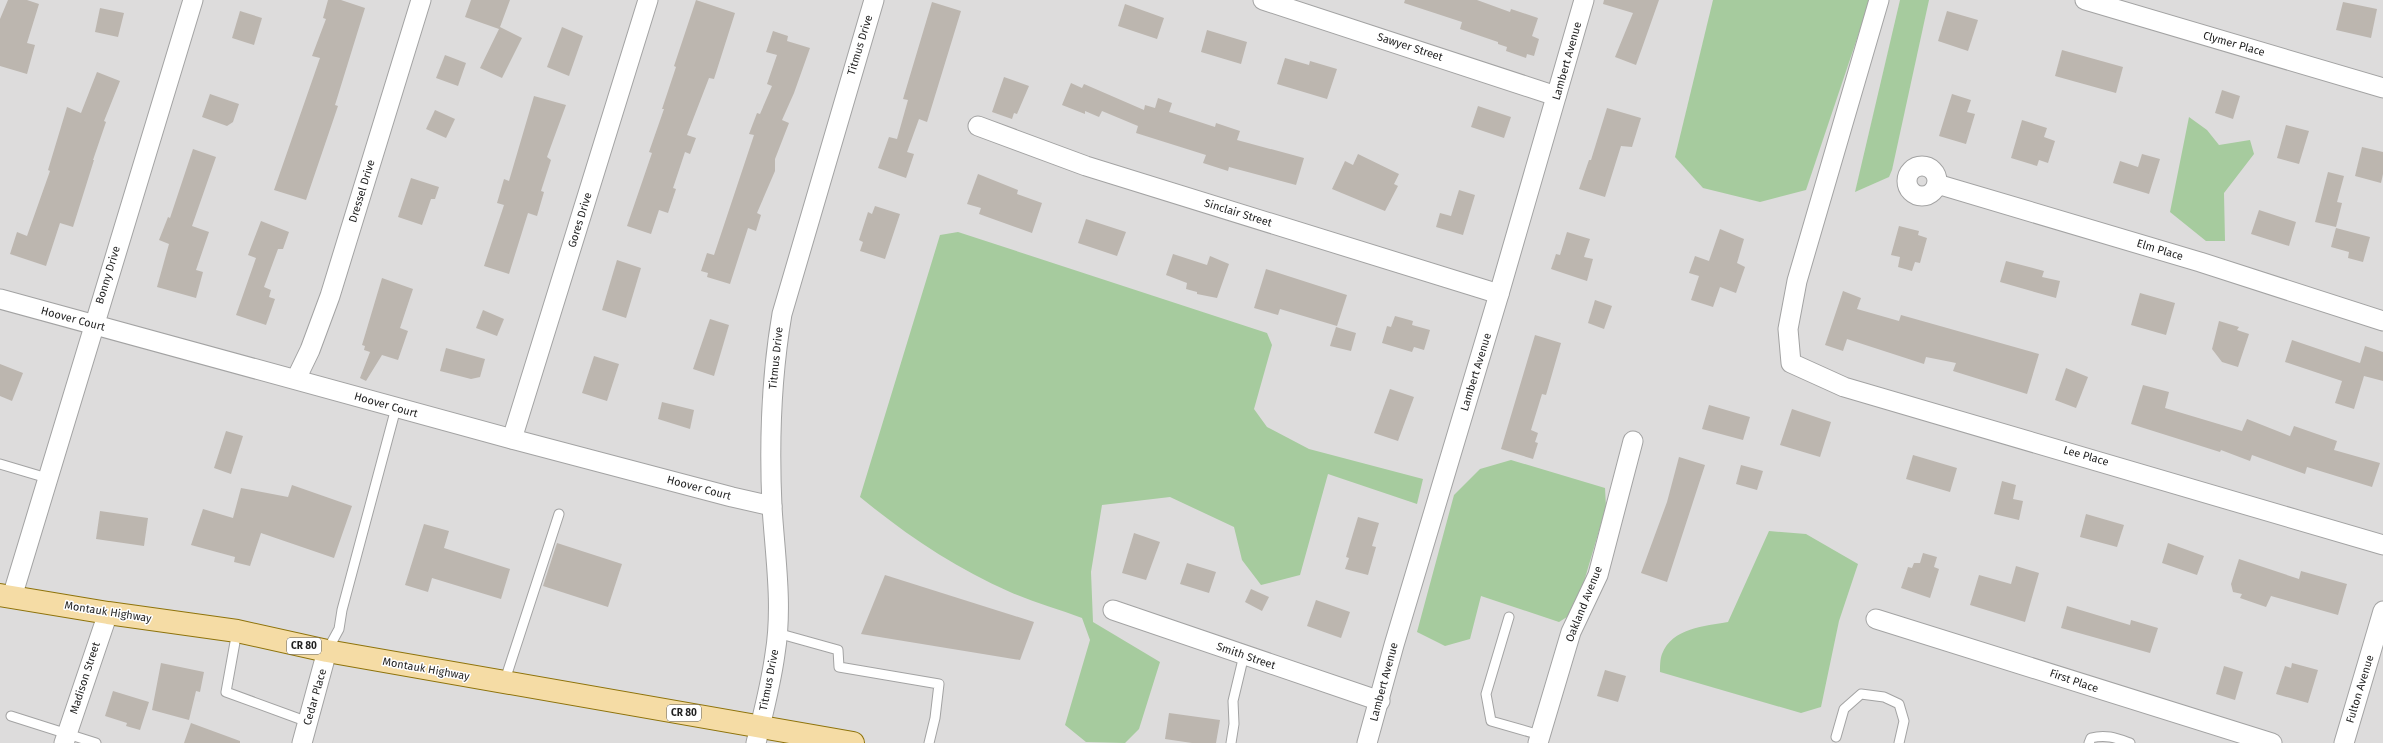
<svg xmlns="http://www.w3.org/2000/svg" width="2383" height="743" viewBox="0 0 2383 743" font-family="'Fira Sans',sans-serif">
<rect width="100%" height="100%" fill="#efede6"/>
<rect fill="#dddcdc" x="0" y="0" width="2383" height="743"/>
<g fill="#a6cb9e">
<polygon points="1713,0 1870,0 1806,190 1760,202 1703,188 1675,157"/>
<polygon points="1900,0 1929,0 1892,170 1889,177 1855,192"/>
<polygon points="2189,117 2207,130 2219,145 2250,140 2254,154 2224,193 2225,241 2206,241 2170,212"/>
<path d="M958 232 1267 333 1272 345 1254 409 1267 427 1309 449 1423 479 1417 504 1328 474 1300 575 1261 585 1242 560 1234 527 1170 497 1102 505 1091 572 1093 622 1160 662 1139 729 1125 743 1086 742 1065 725 1090 640 1082 618C1058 609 1033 602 1010 592 955 568 905 534 860 497L940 235Z"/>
<polygon points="1511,460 1605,488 1606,507 1575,612 1559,622 1481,596 1470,639 1445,646 1417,632 1454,495 1480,469"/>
<path d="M1769 531 1806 534 1858 564 1839 621 1821 707 1801 713 1660 672C1660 667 1660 659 1662 654 1672 628 1705 626 1728 622Z"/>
</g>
<g fill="#bcb6af">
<polygon points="8,0 27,0 39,4 27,43 35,45 27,74 0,66 0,19"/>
<polygon points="328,0 341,0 365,8 335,105 338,106 306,200 274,190 320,58 312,56 326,19 323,18"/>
<polygon points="471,0 510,0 500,27 522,38 502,78 480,68 499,29 465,17"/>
<polygon points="696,0 735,13 714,79 709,78 687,135 696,138 690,154 685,152 673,188 676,189 668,213 659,210 651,234 627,226 652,153 649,152 664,109 662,109 676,67 674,66"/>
<polygon points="1405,0 1477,0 1510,12 1511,9 1538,18 1532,36 1539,39 1534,56 1527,54 1526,58 1506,51 1507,47 1498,44 1498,42 1460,29 1462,22 1404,3"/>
<polygon points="1604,0 1659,0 1636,65 1615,57 1633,13 1603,4"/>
<polygon points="932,2 961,11 927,122 919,119 907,152 914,154 906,178 878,168 889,137 897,139 908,100 903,99"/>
<polygon points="2343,2 2377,9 2371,38 2336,30"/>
<polygon points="1125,4 1164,18 1157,39 1118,26"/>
<polygon points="100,8 124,13 118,37 95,32"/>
<polygon points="240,11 262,18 254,45 232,38"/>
<polygon points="1947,11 1978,20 1968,51 1938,41"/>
<polygon points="562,27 583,36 569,76 547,67"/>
<polygon points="1207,30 1247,42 1241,64 1201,52"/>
<polygon points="773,31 788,36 787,41 810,48 794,93 782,120 789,123 775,159 775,171 757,213 761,215 756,231 748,228 730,284 707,277 708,273 701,271 707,253 714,255 754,135 749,134 757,113 760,114 772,86 767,84 777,55 766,52"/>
<polygon points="2062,50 2123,67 2116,93 2055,76"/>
<polygon points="445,55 466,63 458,86 436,78"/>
<polygon points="1285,58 1309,65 1310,61 1337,69 1327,99 1277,84"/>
<polygon points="97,72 120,81 104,121 106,122 93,160 94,160 73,227 60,223 46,266 10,254 17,232 27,236 50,171 48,170 67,107 81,113"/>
<polygon points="1004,77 1029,86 1017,114 1014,113 1012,119 992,112"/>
<polygon points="1071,83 1082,88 1084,84 1144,110 1145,105 1155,108 1158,98 1172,103 1169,112 1215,127 1216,123 1240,131 1237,140 1304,158 1296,185 1229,167 1228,171 1203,163 1206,155 1136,133 1138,126 1102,111 1099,117 1085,111 1085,114 1062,105"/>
<polygon points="2222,90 2240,96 2233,119 2215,113"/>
<polygon points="210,94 239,104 233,122 227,126 202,117"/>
<polygon points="1952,94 1971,100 1967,112 1975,114 1966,144 1939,136"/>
<polygon points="534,96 566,105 547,157 551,160 541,191 544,192 537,216 528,213 509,274 484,266 504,205 497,203 504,179 509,181"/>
<polygon points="1478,106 1511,117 1504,138 1471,127"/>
<polygon points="1607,108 1641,118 1632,147 1621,146 1605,197 1579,189 1589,160 1591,160"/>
<polygon points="435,110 455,119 446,138 426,129"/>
<polygon points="2022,120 2047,128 2044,137 2055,141 2048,163 2039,160 2037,166 2011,158"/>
<polygon points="2286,125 2309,131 2299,164 2277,158"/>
<polygon points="2362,147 2383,152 2383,174 2381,183 2355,176"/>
<polygon points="193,149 216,157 192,226 209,232 196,270 203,272 196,298 157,287 169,244 159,240 168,217 170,218"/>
<polygon points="1358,154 1399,174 1394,184 1398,186 1385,211 1332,189 1345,161 1353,165"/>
<polygon points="2142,154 2160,159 2149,194 2113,183 2120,161 2138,167"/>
<polygon points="2328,172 2344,176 2337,202 2342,203 2336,227 2315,222"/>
<polygon points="978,174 1018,190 1017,194 1042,203 1032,233 979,214 981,208 967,204"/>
<polygon points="411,178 439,187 435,199 431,199 422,225 398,217"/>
<polygon points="1459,190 1475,195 1463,235 1436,227 1440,213 1451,216"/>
<polygon points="875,206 900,214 885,259 860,251 863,242 859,240 868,212 872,214"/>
<polygon points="2259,210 2296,222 2289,246 2251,234"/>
<polygon points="1086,219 1126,232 1117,256 1078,243"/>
<polygon points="261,221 289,232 283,249 278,249 264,287 271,290 269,297 275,299 266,325 236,315 256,258 248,255"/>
<polygon points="1899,226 1919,231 1918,235 1927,238 1920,263 1915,262 1912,271 1898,267 1900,257 1891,255"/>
<polygon points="2336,228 2370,237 2363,262 2348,258 2349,252 2331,247"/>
<polygon points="1720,229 1744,239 1737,263 1745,267 1736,293 1720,287 1713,307 1691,300 1699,276 1689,273 1695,256 1709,261"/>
<polygon points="1567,232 1590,239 1584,257 1593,259 1587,281 1551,269 1556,254 1560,255"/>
<polygon points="1173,254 1207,265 1210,256 1229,264 1217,298 1197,294 1197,292 1186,289 1187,283 1166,275"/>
<polygon points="617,260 641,268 626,318 602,310"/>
<polygon points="2006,261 2044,271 2042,277 2060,281 2056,298 2000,282"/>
<polygon points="1266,269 1347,295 1337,326 1280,309 1278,315 1254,308"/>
<polygon points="382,278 413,289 400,328 408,331 398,360 382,355 366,381 360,378 370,352 364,350 365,346 362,345"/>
<polygon points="1843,291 1861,298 1857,309 1899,321 1901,315 2039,354 2027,394 1953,371 1956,363 1926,357 1924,364 1847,339 1843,351 1825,345"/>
<polygon points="2140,293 2175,303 2166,335 2131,325"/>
<polygon points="1595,300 1612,306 1604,329 1588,323"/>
<polygon points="483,310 504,319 497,336 476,328"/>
<polygon points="1395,316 1413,321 1412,325 1430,330 1424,350 1414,347 1412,352 1382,343 1387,326 1391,327"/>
<polygon points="710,319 729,325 714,376 693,369"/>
<polygon points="2219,321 2239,327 2237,330 2249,334 2238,367 2222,362 2212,349"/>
<polygon points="1336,327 1356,333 1351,351 1330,346"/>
<polygon points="1535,335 1561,343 1546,395 1542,394 1531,430 1538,433 1535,442 1538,443 1533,459 1501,449"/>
<polygon points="2292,340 2360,363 2365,346 2383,352 2383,381 2364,376 2354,409 2335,403 2342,381 2285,362"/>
<polygon points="446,348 485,359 480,377 471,379 440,371"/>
<polygon points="594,356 619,364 607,401 582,393"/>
<polygon points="0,364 23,373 12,401 0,396"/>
<polygon points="2066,368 2088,377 2076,408 2055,400"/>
<polygon points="2143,385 2169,392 2165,408 2242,431 2247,419 2290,436 2294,426 2337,441 2334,450 2380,463 2372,487 2307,467 2305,474 2252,455 2250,461 2221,450 2220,452 2131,424"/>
<polygon points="1390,389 1414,397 1398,441 1374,433"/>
<polygon points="662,402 694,410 690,429 658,419"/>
<polygon points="1709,405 1750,417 1743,440 1702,429"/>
<polygon points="1792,409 1831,422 1820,457 1780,445"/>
<polygon points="226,431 243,436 231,474 214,468"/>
<polygon points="1913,455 1957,468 1950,492 1906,479"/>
<polygon points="1679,457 1705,465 1667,582 1641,573 1667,502"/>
<polygon points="1741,465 1763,471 1757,490 1736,484"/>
<polygon points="2002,481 2016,485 2013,499 2023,501 2019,520 1994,514"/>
<polygon points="292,485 352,506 334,558 261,533 250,566 234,562 235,557 191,545 203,509 233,518 241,488 288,497"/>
<polygon points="100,511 148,518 144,546 96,539"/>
<polygon points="2086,514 2124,525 2117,547 2080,537"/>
<polygon points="1358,517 1379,523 1372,546 1376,547 1368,575 1345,569 1349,558 1346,557"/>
<polygon points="424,524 449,531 444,548 510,569 501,599 432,578 428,592 405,585"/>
<polygon points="1134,533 1160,542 1146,580 1122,573"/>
<polygon points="557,543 622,564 608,607 543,586"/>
<polygon points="2168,543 2204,556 2197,575 2162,563"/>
<polygon points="1923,553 1937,557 1934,567 1939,569 1930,598 1901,588 1908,567 1912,568 1914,563 1920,563"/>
<polygon points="2239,559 2299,579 2301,571 2347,584 2338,615 2271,596 2266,607 2240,598 2242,594 2233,592 2231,584"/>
<polygon points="1187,563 1216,572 1209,593 1180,584"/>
<polygon points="2016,566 2039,573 2025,622 1970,605 1979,575 2011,584"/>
<polygon points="885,575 1034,622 1020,660 861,634"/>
<polygon points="1251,589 1269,597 1262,611 1245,602"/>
<polygon points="1316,600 1350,612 1341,638 1307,626"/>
<polygon points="2067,606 2130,625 2131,620 2158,628 2150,653 2061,628"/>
<polygon points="161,663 204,672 200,692 196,691 189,720 152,710"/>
<polygon points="2292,663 2318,670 2308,703 2276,694 2285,666 2291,668"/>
<polygon points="2224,666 2243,672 2235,700 2216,694"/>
<polygon points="1605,670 1626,676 1618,702 1597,696"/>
<polygon points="113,691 149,702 140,730 126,726 127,723 105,716"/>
<polygon points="1169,713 1220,720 1216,743 1192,743 1165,739"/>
<polygon points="191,723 240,741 240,743 184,743"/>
</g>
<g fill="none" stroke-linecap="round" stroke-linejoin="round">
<g stroke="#a3a3a3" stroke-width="11">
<g id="lane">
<polyline points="0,464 47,478"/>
<polyline points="1509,617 1486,694 1491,721 1540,735"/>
<polyline points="237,631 226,692 308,722"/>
<polyline points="777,633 838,650 839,667 939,684 935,718 929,743"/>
<polyline points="327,651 339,629 342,610 396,408"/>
<polyline points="504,683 559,514"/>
<polyline points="11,716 96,743"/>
<polyline points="1836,737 1844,709 1861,694 1884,697 1899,704 1904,721 1899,743"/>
<polyline points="1231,743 1234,724 1233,701 1244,655"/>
<path d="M2089 743 2091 738C2106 734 2116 738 2130 743"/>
</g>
</g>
<g stroke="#a3a3a3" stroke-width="21">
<g id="street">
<polyline points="1263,0 1556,96"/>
<polyline points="1879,0 1797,281 1788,329 1791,363 1844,387 2383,545"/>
<polyline points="2085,0 2383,88"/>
<polyline points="978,126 1086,166 1499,294"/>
<circle cx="1922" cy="181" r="15"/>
<polyline points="1937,184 2200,262 2383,321"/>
<polyline points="0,299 512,439 732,497 772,506"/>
<polyline points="296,379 310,350 330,296 421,0"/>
<polyline points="512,439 648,0"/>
<polyline points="12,597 193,0"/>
<polyline points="1113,610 1380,701"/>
<polyline points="1876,619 2272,743"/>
<polyline points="64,743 108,613"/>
<polyline points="302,743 327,651"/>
<path d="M756 743C763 714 771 684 775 654 783 606 775 555 772 507 769 442 771 378 782 314L874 0"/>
<polyline points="1367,743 1394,645 1499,294 1584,0"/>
<polyline points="1538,743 1571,632 1598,575 1633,441"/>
<polyline points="2344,743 2383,611"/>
</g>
</g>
<g stroke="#8e730b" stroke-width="24">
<polyline id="primary" points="0,595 108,613 237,631 327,651 853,743"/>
</g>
<use href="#lane" stroke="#fff" stroke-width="9"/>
<use href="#street" stroke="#fff" stroke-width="19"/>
<use href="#primary" stroke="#f5dca5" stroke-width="22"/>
</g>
<g text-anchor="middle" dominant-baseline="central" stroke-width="3" stroke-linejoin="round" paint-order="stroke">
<g fill="#fff" stroke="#626262" stroke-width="1">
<rect x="287" y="638" width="34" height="16" rx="3"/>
<rect x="667" y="705" width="34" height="16" rx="3"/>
</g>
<g font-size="10" font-weight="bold" fill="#1f1f1f">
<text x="304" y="646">CR 80</text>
<text x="684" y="713">CR 80</text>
</g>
<g font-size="11" fill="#1f1f1f" stroke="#fff">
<text transform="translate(2234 44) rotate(16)">Clymer Place</text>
<text transform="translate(860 45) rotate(-73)">Titmus Drive</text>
<text transform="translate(1410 47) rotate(18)">Sawyer Street</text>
<text transform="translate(1567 61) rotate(-74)">Lambert Avenue</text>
<text transform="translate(362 191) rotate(-73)">Dressel Drive</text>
<text transform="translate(1238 213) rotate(17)">Sinclair Street</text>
<text transform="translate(580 220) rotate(-73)">Gores Drive</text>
<text transform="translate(2160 250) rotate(17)">Elm Place</text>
<text transform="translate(108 275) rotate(-73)">Bonny Drive</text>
<text transform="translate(73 319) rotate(15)">Hoover Court</text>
<text transform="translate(776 358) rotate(-84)">Titmus Drive</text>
<text transform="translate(1476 372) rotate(-73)">Lambert Avenue</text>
<text transform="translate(386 405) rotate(16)">Hoover Court</text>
<text transform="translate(2086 456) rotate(16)">Lee Place</text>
<text transform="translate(699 488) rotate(15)">Hoover Court</text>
<text transform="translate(1584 604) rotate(-68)">Oakland Avenue</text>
<text transform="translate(108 612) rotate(9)">Montauk Highway</text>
<text transform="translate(1246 656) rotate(19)">Smith Street</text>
<text transform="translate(426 669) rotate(10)">Montauk Highway</text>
<text transform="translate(85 678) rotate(-72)">Madison Street</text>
<text transform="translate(769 680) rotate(-79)">Titmus Drive</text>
<text transform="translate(2074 681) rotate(19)">First Place</text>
<text transform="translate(1384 682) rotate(-75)">Lambert Avenue</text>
<text transform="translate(2360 689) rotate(-73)">Fulton Avenue</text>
<text transform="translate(315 697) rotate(-74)">Cedar Place</text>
</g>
</g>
</svg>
